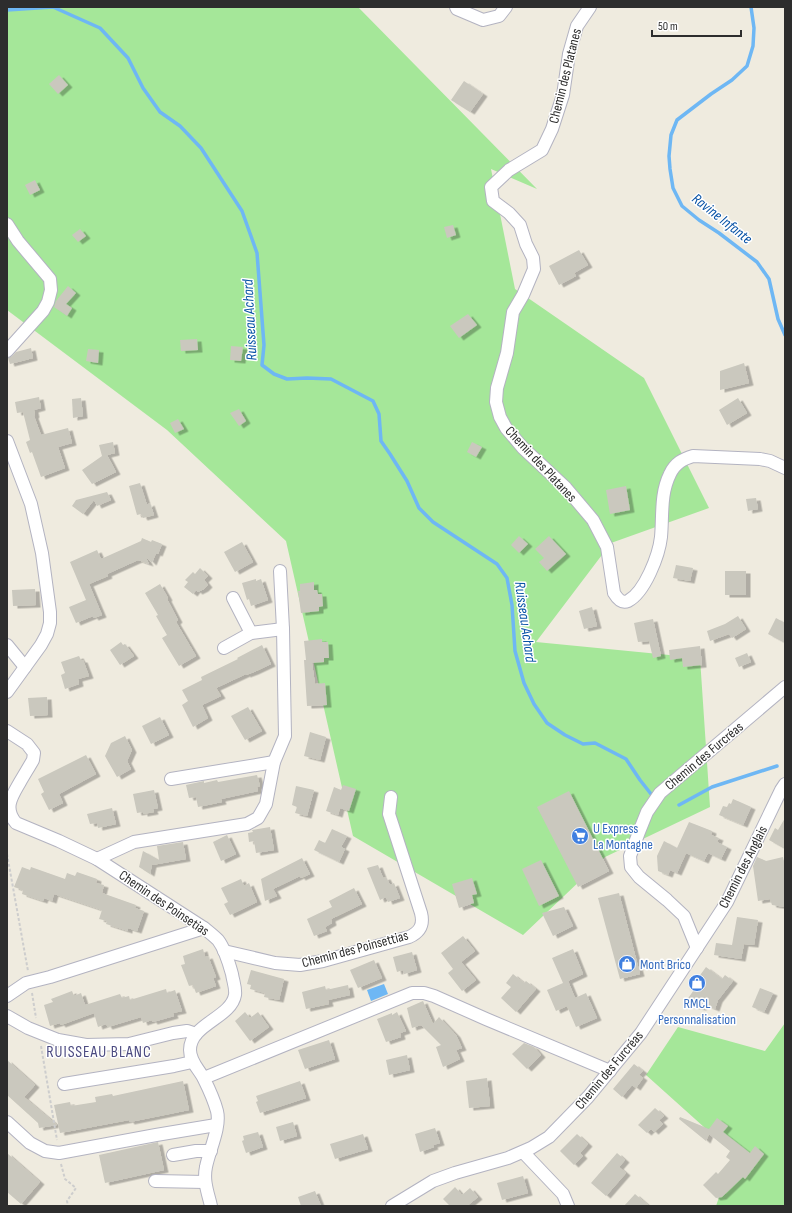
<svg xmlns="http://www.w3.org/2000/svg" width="792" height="1213" viewBox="0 0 792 1213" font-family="'Sofia Sans Condensed',sans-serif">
<defs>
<filter id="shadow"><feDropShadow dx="4.5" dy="2.5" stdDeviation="0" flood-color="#0004"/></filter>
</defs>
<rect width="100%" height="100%" fill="#efebdf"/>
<g fill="#a5e799">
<polygon points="7,7 358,7 537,189 491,169 515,289 644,378 709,508 611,543 536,642 700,658 710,807 605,857 523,935 353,836 286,541 167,430 7,310"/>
<polygon points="785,1023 785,1206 716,1206 734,1154 646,1075 678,1027 765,1051"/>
</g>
<polygon fill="#6eb7f4" points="384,984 388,994 371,1001 367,990"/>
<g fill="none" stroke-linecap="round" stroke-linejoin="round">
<g stroke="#6eb7f4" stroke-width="3.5">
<polyline points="751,7 754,28 753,46 747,66 732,80 711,94 677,120 671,135 669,156 670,169 673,188 682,206 699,220 719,233 757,262 769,279 778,319 785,335"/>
<polyline points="7,10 53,7 100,28 128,58 143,88 160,112 180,126 201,148 242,211 257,253 264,345 262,365 274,374 287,379 307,378 331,379 373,401 379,414 381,441 390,454 407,481 419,508 433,522 497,564 507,578 512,605 515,651 524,683 534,704 547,723 565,735 583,744 595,743 626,759 640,780 651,794"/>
<polyline points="679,805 712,787 777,766"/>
</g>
</g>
<g fill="#cac8be" filter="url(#shadow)">
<polygon points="59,75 68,85 58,94 49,84"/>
<polygon points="464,81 483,94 470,112 451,100"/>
<polygon points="35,180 40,190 30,195 25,185"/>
<polygon points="453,225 456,235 447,238 444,227"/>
<polygon points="80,229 86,236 78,242 72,235"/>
<polygon points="579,250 588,265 574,273 576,276 559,285 549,266"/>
<polygon points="68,286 76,293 66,304 72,308 67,316 54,307 56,301"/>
<polygon points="468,314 477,325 459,338 450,326"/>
<polygon points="197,339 198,350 181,351 180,340"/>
<polygon points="231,346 243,347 241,361 230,360"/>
<polygon points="31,348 33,358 10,364 8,358 12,356 16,352"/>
<polygon points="88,349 99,350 98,363 86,361"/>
<polygon points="744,363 749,383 720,390 720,371"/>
<polygon points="39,397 41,408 34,410 35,415 34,416 41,435 68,428 72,443 58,447 65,468 41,477 32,452 30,453 26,442 30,440 23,412 17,413 15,402"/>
<polygon points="81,398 83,416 73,418 72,399"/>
<polygon points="738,398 747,413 727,425 719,410"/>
<polygon points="239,409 246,421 239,426 230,413"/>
<polygon points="178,419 184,429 175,433 170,423"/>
<polygon points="113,442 115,453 107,455 116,472 92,484 82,470 102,456 99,445"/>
<polygon points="472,442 482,447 476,457 467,452"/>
<polygon points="140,483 147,505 150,503 154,515 143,518 141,514 137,515 129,486"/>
<polygon points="626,486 630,510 610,514 606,490"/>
<polygon points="107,492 111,500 97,506 94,500 83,514 72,506 76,500"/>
<polygon points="756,498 758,509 748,511 746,499"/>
<polygon points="519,536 528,544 519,553 511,545"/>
<polygon points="549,536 566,554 547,571 539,562 544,558 535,549"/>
<polygon points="142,538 151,542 152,540 162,544 158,554 156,553 152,563 145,556 149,564 138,560 107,574 108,576 89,584 102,615 94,618 93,616 76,623 69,607 86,600 70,562 97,550 101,559 141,541"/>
<polygon points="242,542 253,562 235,572 224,552"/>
<polygon points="676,565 693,568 690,581 673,578"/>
<polygon points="200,568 208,576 204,580 208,585 204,589 198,592 196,590 193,594 184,587 188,582 185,580 193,572 195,574"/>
<rect x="725" y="571" width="21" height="24"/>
<polygon points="256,579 256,581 261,579 268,600 251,606 249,599 247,600 242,583"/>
<polygon points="314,582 314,590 317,590 318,594 322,594 323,606 319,607 319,611 301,613 298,591 300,591 300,584"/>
<polygon points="160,584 168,598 167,599 178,620 176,622 196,656 179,666 162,638 167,635 156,616 158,615 145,593"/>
<polygon points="35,589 36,605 13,606 12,590"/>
<polygon points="592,607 597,626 584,629 579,611"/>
<polygon points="738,616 746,629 732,638 729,634 710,641 707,631 725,624"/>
<polygon points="776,618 785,623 785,643 768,634"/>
<polygon points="653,619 661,656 653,658 649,641 638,642 634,623"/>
<polygon points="322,639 322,642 328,642 329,658 324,658 324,662 312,663 315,684 325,683 327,705 307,706 304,660 306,660 304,641"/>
<polygon points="121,642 123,645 125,644 134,656 120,665 110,650"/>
<polygon points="262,645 271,664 254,672 246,675 246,674 216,688 221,696 202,705 208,718 193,727 182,705 188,701 182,690 202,680 201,677 238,659 237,658"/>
<polygon points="700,646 702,665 683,667 682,658 670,660 669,650"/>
<polygon points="747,653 751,662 739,667 735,658"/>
<polygon points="79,656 81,660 83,660 89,676 78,679 79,684 65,689 61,675 65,673 61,662"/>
<polygon points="47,697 48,715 30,716 28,698"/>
<polygon points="248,707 262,731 245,740 231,716"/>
<polygon points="160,717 169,735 151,744 142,726"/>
<polygon points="310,732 326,737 320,760 304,756"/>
<polygon points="125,736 132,750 127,761 131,769 117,777 105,756 111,743"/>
<polygon points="86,755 96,774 59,794 63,803 49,810 41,794 44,792 38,779"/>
<polygon points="257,775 260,786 257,787 258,791 221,799 222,802 198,807 196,797 189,798 186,785 204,781 204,783 217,780 218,782"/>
<polygon points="343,785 356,789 349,811 340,808 338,815 326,811 334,787 341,790"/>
<polygon points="296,786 314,790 307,816 295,813 297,807 292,805"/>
<polygon points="154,790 158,808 153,809 154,812 143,814 143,812 137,813 133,794"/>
<polygon points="569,791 609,871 578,887 537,807"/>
<polygon points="733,799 751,807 743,825 719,815 723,806 727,807 729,803 731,804"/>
<polygon points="112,808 116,824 98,828 97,823 90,824 87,814"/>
<polygon points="785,818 785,849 769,840 775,828 778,830"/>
<polygon points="689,822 712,831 711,835 719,838 717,842 727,847 721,859 708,853 704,861 686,853 677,873 670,870 668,875 658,871 657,856 664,841 677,848"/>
<polygon points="270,827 274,850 256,853 254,841 249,842 248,833 253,832 252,830"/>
<polygon points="332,829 347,836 341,847 345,849 339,862 314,850 319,840 325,843"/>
<polygon points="227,835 236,854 221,861 213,842"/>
<polygon points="183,842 186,859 152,865 150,874 139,867 143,851 159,860 157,846"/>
<polygon points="757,857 766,861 783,857 785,866 785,907 772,905 770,899 758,901 753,866"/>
<polygon points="302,858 310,874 301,878 300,876 273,889 277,896 265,901 261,879"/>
<polygon points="541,860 559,896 539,906 522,869"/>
<polygon points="378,865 383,878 386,877 390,885 394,883 400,898 388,902 386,897 380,900 367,868"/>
<polygon points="22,867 30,870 31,867 65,879 67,873 75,876 77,872 97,879 96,883 104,885 102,893 136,905 135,908 144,911 137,931 128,928 128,931 106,924 107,921 99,919 102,910 54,894 52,901 44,898 43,901 22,894 23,890 14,887"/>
<polygon points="472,878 477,894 472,895 474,903 459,908 452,884"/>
<polygon points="241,879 244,886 249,883 257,902 230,915 224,904 228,902 221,888"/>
<polygon points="354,888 362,904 331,919 332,923 325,927 327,931 314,936 307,919 332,907 329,901"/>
<polygon points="619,893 640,974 620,979 598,898"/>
<polygon points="564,907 573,926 553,936 542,913"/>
<polygon points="737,917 758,920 754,945 744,944 741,959 714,955 716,943 732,945"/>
<polygon points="463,936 475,951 461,962 476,980 462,991 448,973 453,969 441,953"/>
<polygon points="203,949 205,957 208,956 216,977 213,978 216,986 196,993 193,985 189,986 181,965 185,964 183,956"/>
<polygon points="573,949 583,974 568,981 575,998 586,993 597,1018 576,1027 567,1006 556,1011 547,990 563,983 552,958"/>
<polygon points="412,952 417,970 404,974 403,970 397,972 393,957"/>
<polygon points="374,960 382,978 358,988 350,970"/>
<polygon points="706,967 722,979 725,975 733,981 718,1000 715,1009 703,1004 702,1008 684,1004 701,980 698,978"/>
<polygon points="251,970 284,979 279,1000 264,997 265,993 250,989 251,985 247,984"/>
<polygon points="513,974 524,983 526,981 536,989 516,1012 501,998 511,987 506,983"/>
<polygon points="348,985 350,995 328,1000 329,1004 306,1009 302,992 325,986 326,990"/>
<polygon points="760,988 773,993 764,1012 752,1007"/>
<polygon points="166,989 167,993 175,990 182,1011 173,1013 174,1016 153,1022 152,1020 143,1023 141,1017 108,1027 106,1024 98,1027 94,1013 61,1025 60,1023 50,1026 44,1005 53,1002 51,999 72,991 74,996 81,993 85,1005 120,994 122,998 129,996 130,1000"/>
<polygon points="423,1001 433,1024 439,1017 456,1035 462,1048 456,1050 460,1059 443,1067 436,1047 441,1045 421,1025 412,1028 407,1008"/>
<polygon points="245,1012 250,1018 258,1012 269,1027 250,1041 235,1021"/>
<polygon points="397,1012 406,1031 400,1033 401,1037 386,1042 377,1019 392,1013 392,1015"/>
<polygon points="329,1040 335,1059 305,1069 298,1050"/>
<polygon points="524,1043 534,1047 541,1055 527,1069 512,1054"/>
<polygon points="407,1055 410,1070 389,1075 386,1060"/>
<polygon points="7,1060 35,1085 24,1097 57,1125 39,1128 38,1123 7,1095"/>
<polygon points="634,1064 643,1071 639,1075 643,1078 636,1088 632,1085 622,1097 613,1089"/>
<polygon points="487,1078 490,1106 469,1108 466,1081"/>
<polygon points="183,1081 189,1110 130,1122 129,1120 60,1133 54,1105 70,1102 71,1106 96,1102 95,1097 112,1094 113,1096"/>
<polygon points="300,1081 306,1098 260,1113 256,1102 258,1101 256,1096"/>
<polygon points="655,1108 664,1116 659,1120 663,1124 654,1132 651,1129 647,1133 638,1125"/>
<polygon points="680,1117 709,1129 717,1118 728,1126 723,1132 750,1153 755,1146 764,1154 745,1179 743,1177 722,1197 716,1198 703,1185 716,1172 718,1174 730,1160 726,1157 730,1151 709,1134 706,1141 679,1119"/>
<polygon points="293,1122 297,1136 280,1141 276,1127"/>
<polygon points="435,1128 440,1143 433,1145 434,1147 420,1152 415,1134"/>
<polygon points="258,1132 263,1147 246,1153 242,1141 244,1140 243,1136"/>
<polygon points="363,1134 368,1149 335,1159 330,1144"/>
<polygon points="577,1134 588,1144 580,1153 583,1156 574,1165 560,1151"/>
<polygon points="158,1142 164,1170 105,1183 99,1155"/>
<polygon points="7,1153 40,1182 21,1204 7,1192"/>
<polygon points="617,1153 625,1160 619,1167 626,1173 606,1196 591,1183"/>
<polygon points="523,1176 528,1193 502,1200 497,1183"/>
<polygon points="455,1187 462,1195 470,1188 478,1197 467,1206 450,1206 443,1199"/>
<polygon points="315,1191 321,1206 301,1206 298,1197"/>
<polygon points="635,1194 649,1206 624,1206"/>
</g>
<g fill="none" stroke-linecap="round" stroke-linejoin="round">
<g stroke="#b3b3c1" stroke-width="14">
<g id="minor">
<polyline points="456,7 457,9 483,20 499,16 506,7"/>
<path d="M590 7 577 26 569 54 563 95 552 129 542 150 509 170 491 187 493 201 509 213 520 225 526 244 533 258 534 269 523 295 513 312 507 353 497 388 496 402 500 417 506 428 523 448 566 488 593 520 607 547 614 593C617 598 621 604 628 601 645 592 659 555 661 537 663 516 660 494 670 474 675 463 683 459 693 456L760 459 770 461 785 468"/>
<polyline points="7,224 18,241 50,279 51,290 48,302 43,311 7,351"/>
<polyline points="7,441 31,504 42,553 50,612 50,623 47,634 41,645 7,692"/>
<polyline points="233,598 251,633"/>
<polyline points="7,645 25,667"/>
<polyline points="224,648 251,633 283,629"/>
<path d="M7 731 27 744 34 753 33 760C29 767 24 775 20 782 12 796 3 808 16 823L59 841 97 859 204 928C209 932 214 936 218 940 225 949 229 963 232 974 233 981 236 988 235 995 231 1018 190 1024 190 1050 190 1062 199 1069 204 1079 209 1089 214 1100 217 1111 221 1127 209 1151 206 1167 203 1181 208 1193 211 1206"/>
<polyline points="171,779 274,762"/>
<polyline points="97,859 134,842 247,824 258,818 266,804 274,762 285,736 283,629 280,571"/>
<polyline points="697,948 684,916 667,900 639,877 631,867 630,856 639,832 647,812 660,793 785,687"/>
<path d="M224 951 275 963 300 965 323 961 409 937C420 932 424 925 421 913L389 814 391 797"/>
<polyline points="7,996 26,983 50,977 204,928"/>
<polyline points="7,1016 28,1028 58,1040 86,1045 129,1044 173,1033 187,1031 196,1034"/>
<polyline points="204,1078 412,993 424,993 434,996 486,1019 610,1071"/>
<polyline points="64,1084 174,1066 192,1062"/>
<polyline points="7,1122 30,1143 45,1151 59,1153 156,1135 216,1125"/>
<polyline points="523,1152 563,1194 568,1206"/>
<polyline points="173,1155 196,1151 211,1151"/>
<polyline points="155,1181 205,1182"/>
<polyline points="392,1206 433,1181 455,1173 508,1158 531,1148 549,1137 588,1097 641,1033 727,902 781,790 785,784"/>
</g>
</g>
<g stroke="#cdcdcd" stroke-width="2" stroke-dasharray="3 2" stroke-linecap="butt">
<polyline points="7,854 28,971"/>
<polyline points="32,993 36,1018"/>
<polyline points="41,1046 57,1140"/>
<polyline points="61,1164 65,1179 76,1188 67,1201 68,1206"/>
</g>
<use href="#minor" stroke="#fff" stroke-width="12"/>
</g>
<defs>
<g id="supermarket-disc" transform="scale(0.9)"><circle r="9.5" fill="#3f7fe0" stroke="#fff"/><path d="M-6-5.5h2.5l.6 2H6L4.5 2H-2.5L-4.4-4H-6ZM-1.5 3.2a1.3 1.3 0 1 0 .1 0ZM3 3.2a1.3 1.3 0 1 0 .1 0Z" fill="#fff"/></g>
<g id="shop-disc" transform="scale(0.9)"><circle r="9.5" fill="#3f7fe0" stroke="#fff"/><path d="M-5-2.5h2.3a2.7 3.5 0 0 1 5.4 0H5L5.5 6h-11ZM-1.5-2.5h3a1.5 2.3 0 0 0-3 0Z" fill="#fff"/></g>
</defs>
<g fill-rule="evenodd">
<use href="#supermarket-disc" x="580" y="836"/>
<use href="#shop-disc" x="627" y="964"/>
<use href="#shop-disc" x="697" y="983"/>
</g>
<g text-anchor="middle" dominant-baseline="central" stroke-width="3" stroke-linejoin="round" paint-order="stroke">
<g font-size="14" fill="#2d2d2d" stroke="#fff">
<text transform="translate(565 76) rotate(-76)">Chemin des Platanes</text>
<text transform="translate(541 464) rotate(47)">Chemin des Platanes</text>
<text transform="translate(704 756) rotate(-40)">Chemin des Furcréas</text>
<text transform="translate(743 867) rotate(-63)">Chemin des Anglais</text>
<text transform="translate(164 903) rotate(34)">Chemin des Poinsetias</text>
<text transform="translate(355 949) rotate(-15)">Chemin des Poinsettias</text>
<text transform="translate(609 1070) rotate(-50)">Chemin des Furcréas</text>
</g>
<g font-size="14" fill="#366cbe" stroke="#fff" text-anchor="start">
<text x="593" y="828">U Express<tspan x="593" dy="16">La Montagne</tspan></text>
<text x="640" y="964">Mont Brico</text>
<text x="697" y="1003" text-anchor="middle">RMCL<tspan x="697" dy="16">Personnalisation</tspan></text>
</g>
<g font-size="15" font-style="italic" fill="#0752a6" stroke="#fff">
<text transform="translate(722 219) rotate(38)">Ravine Infante</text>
<text transform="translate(250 320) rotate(-93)">Ruisseau Achard</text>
<text transform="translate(525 622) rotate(82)">Ruisseau Achard</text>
</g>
<g font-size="16" letter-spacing="1" fill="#4b4a80" stroke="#fff">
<text x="99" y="1052">RUISSEAU BLANC</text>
</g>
</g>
<rect width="792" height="1213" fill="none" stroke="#2d2d2d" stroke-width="16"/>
<path d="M652 30v6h89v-6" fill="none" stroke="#2d2d2d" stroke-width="2"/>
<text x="658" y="30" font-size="12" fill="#2d2d2d" stroke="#ffffff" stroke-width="3" paint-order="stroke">50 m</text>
</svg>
